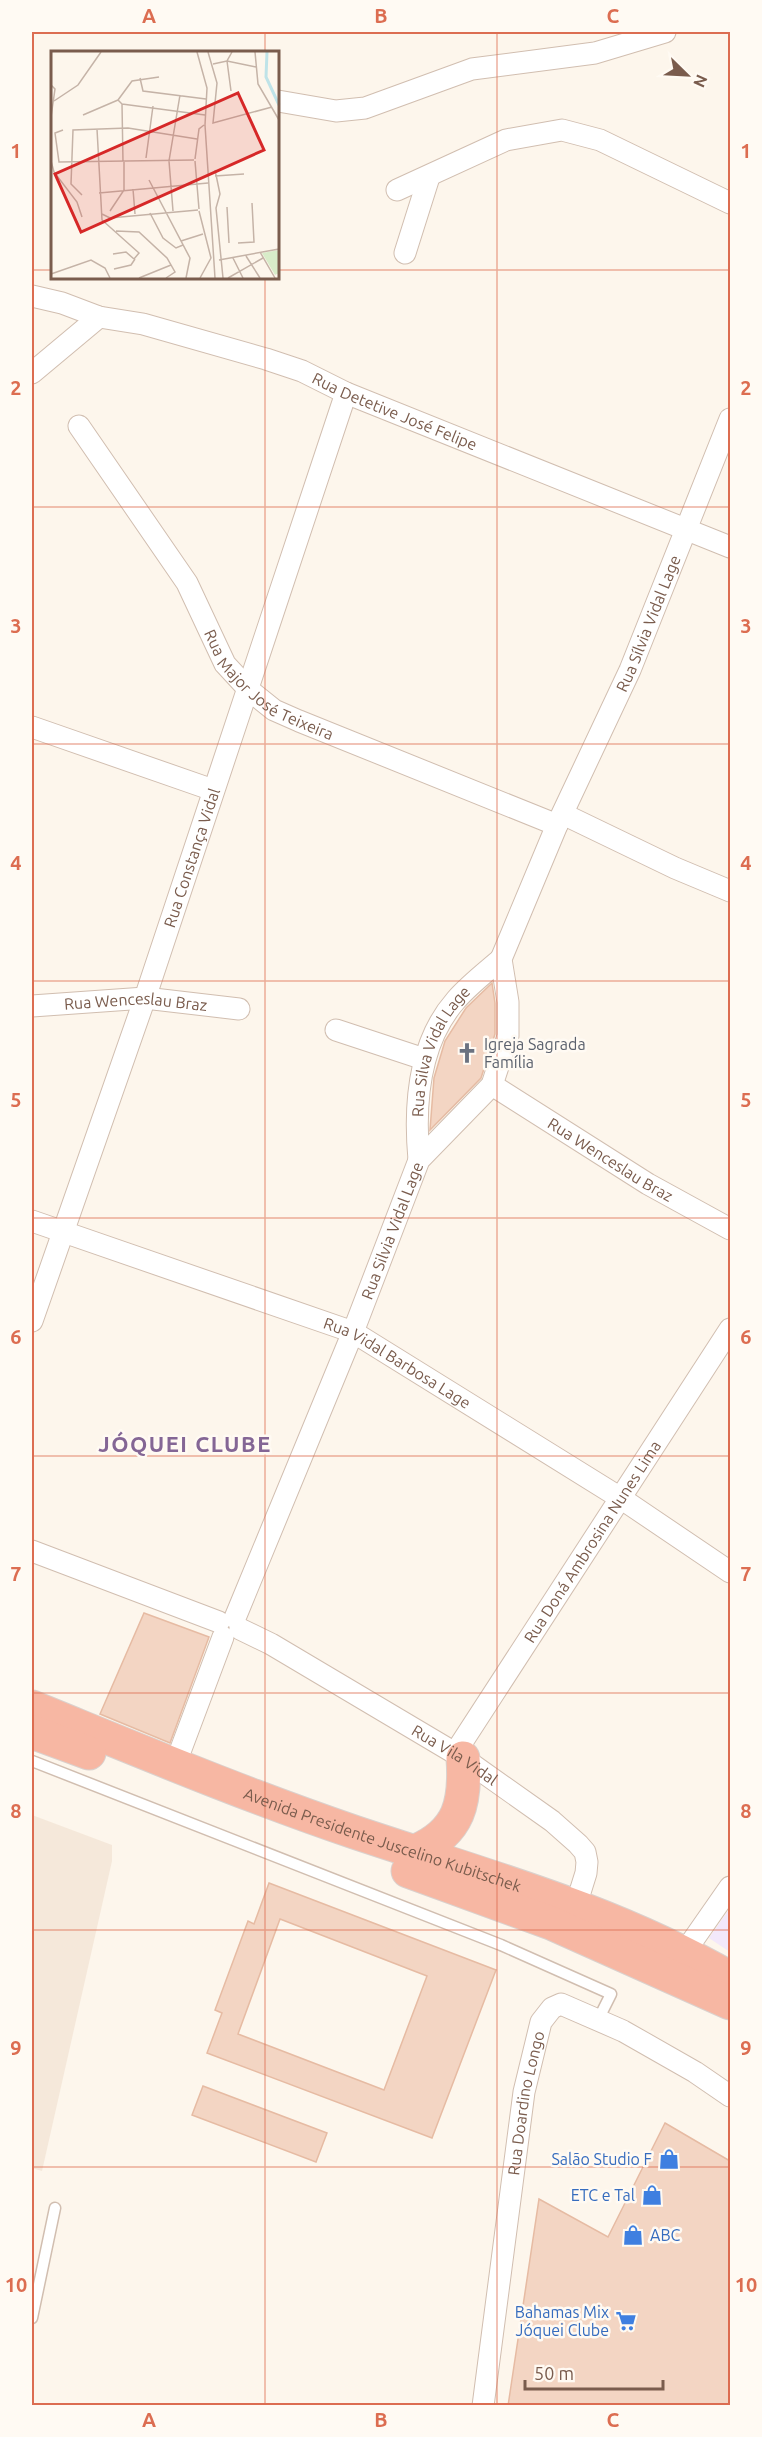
<svg xmlns="http://www.w3.org/2000/svg" width="762" height="2437" viewBox="0 0 762 2437" font-family="Ubuntu,sans-serif">
<rect width="100%" height="100%" fill="#fdf6ec"/>
<polygon fill="#f5e8da" points="32,1815 112,1845 112,1861 42,2171 32,2168"/>
<polygon fill="#f3e8fa" points="730,1908 730,1952 709,1938"/>
<g fill="#f3d5c3" stroke="#e6bba3" stroke-width="1.5" fill-rule="evenodd">
<polygon points="492,983 495,1003 495,1034 481,1078 430,1130 434,1078 445,1041 466,1008"/>
<polygon points="144,1613 209,1637 170,1743 100,1714"/>
<path d="M269 1883 496 1970 432 2138 207 2053 222 2013 215 2010 248 1921 254 1924ZM280 1919 427 1976 384 2090 238 2034Z"/>
<polygon points="203,2086 327,2133 316,2162 192,2115"/>
<polygon points="665,2123 730,2161 730,2406 508,2406 539,2199 608,2237"/>
</g>
<g fill="none" stroke-linecap="round" stroke-linejoin="round">
<g stroke="#d1beb0" stroke-width="13">
<g id="lane">
<polyline points="32,1761 501,1945 611,1994 598,2020"/>
<polyline points="32,2318 55,2208"/>
</g>
</g>
<g stroke="#d1beb0" stroke-width="23">
<g id="street">
<polyline points="278,101 336,111 365,108 472,69 595,53 665,32"/>
<polyline points="397,190 506,140 562,130 600,140 730,203"/>
<polyline points="405,253 429,177"/>
<path id="s1" d="M32 296 62 303 99 317 143 324 266 359 302 371 346 393 730 547"/>
<polyline points="32,373 99,317"/>
<path id="s2" d="M79 426 187 583 225 664 249 690 274 710 299 721 557 825"/>
<polyline points="32,727 213,790"/>
<polyline points="563,814 675,868 730,891"/>
<path id="s3" d="M32 1006 145 998 239 1009"/>
<polyline points="336,1030 424,1059"/>
<path id="s4" d="M492 1085 648 1184 730 1229"/>
<path id="s5" d="M419 1160C414 1106 418 1043 456 1000 469 985 486 972 501 959"/>
<path id="s6" d="M32 1221 353 1332 622 1499 730 1572"/>
<path id="s7" d="M32 1321 145 998 346 393"/>
<polyline points="32,1551 219,1622"/>
<path id="s8" d="M235 1618 353 1332 419 1160 492 1085 508 1036V1002L501 959 557 825 630 670 730 419"/>
<path id="s9" d="M240 1629 271 1644 463 1758 552 1821 578 1844 585 1852 587 1862 586 1873 576 1905 567 1914"/>
<path id="s10" d="M455 1753 730 1329"/>
<polyline points="175,1765 223,1637"/>
<polyline points="684,1953 730,1887"/>
<path id="s11" d="M483 2406 524 2092 541 2022 552 2008 561 2004 623 2031 695 2072 730 2096"/>
</g>
</g>
<g stroke="#dad1cd" stroke-width="35">
<g id="highway">
<path id="s12" d="M32 1707C138 1750 245 1795 354 1832 482 1875 613 1910 730 1978"/>
<polyline points="32,1732 89,1753"/>
<path d="M416 1851C460 1832 466 1802 463 1758"/>
<polyline points="408,1871 551,1923 730,2003"/>
</g>
</g>
<use href="#lane" stroke="#fff" stroke-width="10"/>
<use href="#street" stroke="#fff" stroke-width="21"/>
<use href="#highway" stroke="#f7b7a3" stroke-width="33"/>
</g>
<path fill="none" stroke="#dc6d51" stroke-width="1.5" stroke-opacity="0.55" d="M265 32V52M497 32V2406M32 270H52M278 270H730M265 278V2406M32 507H730M32 744H730M32 981H730M32 1218H730M32 1456H730M32 1693H730M32 1930H730M32 2167H730"/>
<defs>
<g id="church-bare" transform="scale(1.62)"><path d="M-1.2-6h2.4v3.5h3.3v2.4h-3.3V6h-2.4V-.1h-3.3v-2.4h3.3Z" fill="#6b7280" stroke="#fffaf3" stroke-width="2.5" paint-order="stroke"/></g>
<g id="shop-bare" transform="scale(1.62)"><path d="M-5-2.5h2.3a2.7 3.5 0 0 1 5.4 0H5L5.5 6h-11ZM-1.5-2.5h3a1.5 2.3 0 0 0-3 0Z" fill="#3f7fe0" stroke="#fffaf3" stroke-width="2.5" paint-order="stroke"/></g>
<g id="supermarket-bare" transform="scale(1.62)"><path d="M-6-5.5h2.5l.6 2H6L4.5 2H-2.5L-4.4-4H-6ZM-1.5 3.2a1.3 1.3 0 1 0 .1 0ZM3 3.2a1.3 1.3 0 1 0 .1 0Z" fill="#3f7fe0" stroke="#fffaf3" stroke-width="2.5" paint-order="stroke"/></g>
</defs>
<g fill-rule="evenodd">
<use href="#church-bare" x="467" y="1053"/>
<use href="#shop-bare" x="669" y="2159"/>
<use href="#shop-bare" x="652" y="2195"/>
<use href="#shop-bare" x="633" y="2235"/>
<use href="#supermarket-bare" x="626" y="2321"/>
</g>
<g text-anchor="middle" dominant-baseline="central" stroke-width="5" stroke-linejoin="round" paint-order="stroke">
<g font-size="16" fill="#7a5c4d" stroke="#fffaf3">
<text stroke="none"><textPath href="#s1" startOffset="382">Rua Detetive José Felipe</textPath></text>
<text stroke="none"><textPath href="#s8" startOffset="1094">Rua Sílvia Vidal Lage</textPath></text>
<text stroke="none"><textPath href="#s2" startOffset="327">Rua Major José Teixeira</textPath></text>
<text stroke="none"><textPath href="#s7" startOffset="490">Rua Constança Vidal</textPath></text>
<text stroke="none"><textPath href="#s3" startOffset="104">Rua Wenceslau Braz</textPath></text>
<text stroke="none"><textPath href="#s5" startOffset="114">Rua Silva Vidal Lage</textPath></text>
<text stroke="none"><textPath href="#s4" startOffset="140">Rua Wenceslau Braz</textPath></text>
<text stroke="none"><textPath href="#s8" startOffset="418">Rua Silvia Vidal Lage</textPath></text>
<text stroke="none"><textPath href="#s6" startOffset="393">Rua Vidal Barbosa Lage</textPath></text>
<text stroke="none"><textPath href="#s10" startOffset="252">Rua Doná Ambrosina Nunes Lima</textPath></text>
<text stroke="none"><textPath href="#s9" startOffset="249">Rua Vila Vidal</textPath></text>
<text stroke="none"><textPath href="#s12" startOffset="375">Avenida Presidente Juscelino Kubitschek</textPath></text>
<text stroke="none"><textPath href="#s11" startOffset="306">Rua Doardino Longo</textPath></text>
</g>
<g font-size="16" fill="#5b616d" stroke="#fffaf3" text-anchor="start">
<text x="484" y="1044">Igreja Sagrada<tspan x="484" dy="18">Família</tspan></text>
</g>
<g font-size="16" fill="#366cbe" stroke="#fffaf3" text-anchor="end">
<text x="652" y="2159">Salão Studio F</text>
<text x="635" y="2195">ETC e Tal</text>
<text x="650" y="2235" text-anchor="start">ABC</text>
<text x="609" y="2312">Bahamas Mix<tspan x="609" dy="18">Jóquei Clube</tspan></text>
</g>
<g font-size="22" font-weight="bold" letter-spacing="1.5" fill="#846695" stroke="#fffaf3">
<text x="185" y="1443">JÓQUEI CLUBE</text>
</g>
</g>
<g transform="translate(51 51)">
<rect width="228" height="228" fill="#fdf6ec"/>
<path d="M228 199V222L224 224 211 202Z" fill="#d8ecc9"/>
<path fill="none" stroke="#bfe3e8" stroke-width="3" d="M216 1 215 26 228 54"/>
<path fill="none" stroke="#c5b3a7" stroke-width="1.5" d="M146 1 156 37 154 74 164 227M157 1 166 32 162 72 221 56M204 1 207 33 228 69M162 13 176 10 205 16M89 27 92 40 155 48M0 34 4 38 0 66M180 40 176 10 181 1M67 49 71 53 72 111M67 49 81 30 108 26M3 50 27 34 50 1M71 53 154 64M32 64 67 49M46 78 51 169 88 202 83 208 75 201 62 203M12 79 4 82 8 111 143 109M95 107 102 55M144 108 148 78 153 74M0 110 3 121 26 151 31 166M144 110 148 158M164 119 169 143 165 157 172 227M164 125 193 123M98 129 139 207 135 227M82 138 84 163M48 142 157 132M31 144 20 133 22 79 77 77 146 88M176 156 178 192M59 160 73 139V111M122 160 118 110 129 44M148 160 160 207 149 227M99 162 112 187 125 197 132 194M51 163 59 167 147 159M65 180 88 181 116 207 124 221 115 227M130 190 152 183M187 192 203 191 201 152M209 201 224 227M195 205 209 227M182 207 192 227M168 209 228 198M63 218 80 214 84 208M0 223 40 209 54 217 59 227M88 227 120 214M177 227 212 207"/>
<path fill="#d62828" fill-opacity="0.15" stroke="#d62828" stroke-width="3" d="M187 42 213 99 30 181 4 123Z"/>
<rect width="228" height="228" fill="none" stroke="#7a5c4d" stroke-width="3"/>
</g>
<rect width="762" height="2437" fill="none" stroke="#fffaf3" stroke-width="66"/>
<g transform="translate(687 75) rotate(114)" stroke="#fffaf3" stroke-width="4.5" paint-order="stroke">
<path d="M0-4.5L10 22L0 15L-10 22Z" fill="#7a5c4d"/>
<text y="-9" font-size="16" font-weight="bold" text-anchor="middle" fill="#7a5c4d">N</text>
</g>
<path d="M525 2380v9h138v-9" fill="none" stroke="#7a5c4d" stroke-width="3"/>
<text x="534" y="2380" font-size="18" fill="#7a5c4d" stroke="#fffaf3" stroke-width="4.5" paint-order="stroke">50 m</text>
<rect x="33" y="33" width="696" height="2371" fill="none" stroke="#dc6d51" stroke-width="2"/>
<g font-size="20" text-anchor="middle" font-weight="bold" fill="#dc6d51">
<text x="149" y="23">A</text>
<text x="381" y="23">B</text>
<text x="613" y="23">C</text>
<text x="16" y="158">1</text>
<text x="746" y="158">1</text>
<text x="16" y="395">2</text>
<text x="746" y="395">2</text>
<text x="16" y="633">3</text>
<text x="746" y="633">3</text>
<text x="16" y="870">4</text>
<text x="746" y="870">4</text>
<text x="16" y="1107">5</text>
<text x="746" y="1107">5</text>
<text x="16" y="1344">6</text>
<text x="746" y="1344">6</text>
<text x="16" y="1581">7</text>
<text x="746" y="1581">7</text>
<text x="16" y="1818">8</text>
<text x="746" y="1818">8</text>
<text x="16" y="2055">9</text>
<text x="746" y="2055">9</text>
<text x="16" y="2292">10</text>
<text x="746" y="2292">10</text>
<text x="149" y="2427">A</text>
<text x="381" y="2427">B</text>
<text x="613" y="2427">C</text>
</g>
</svg>
